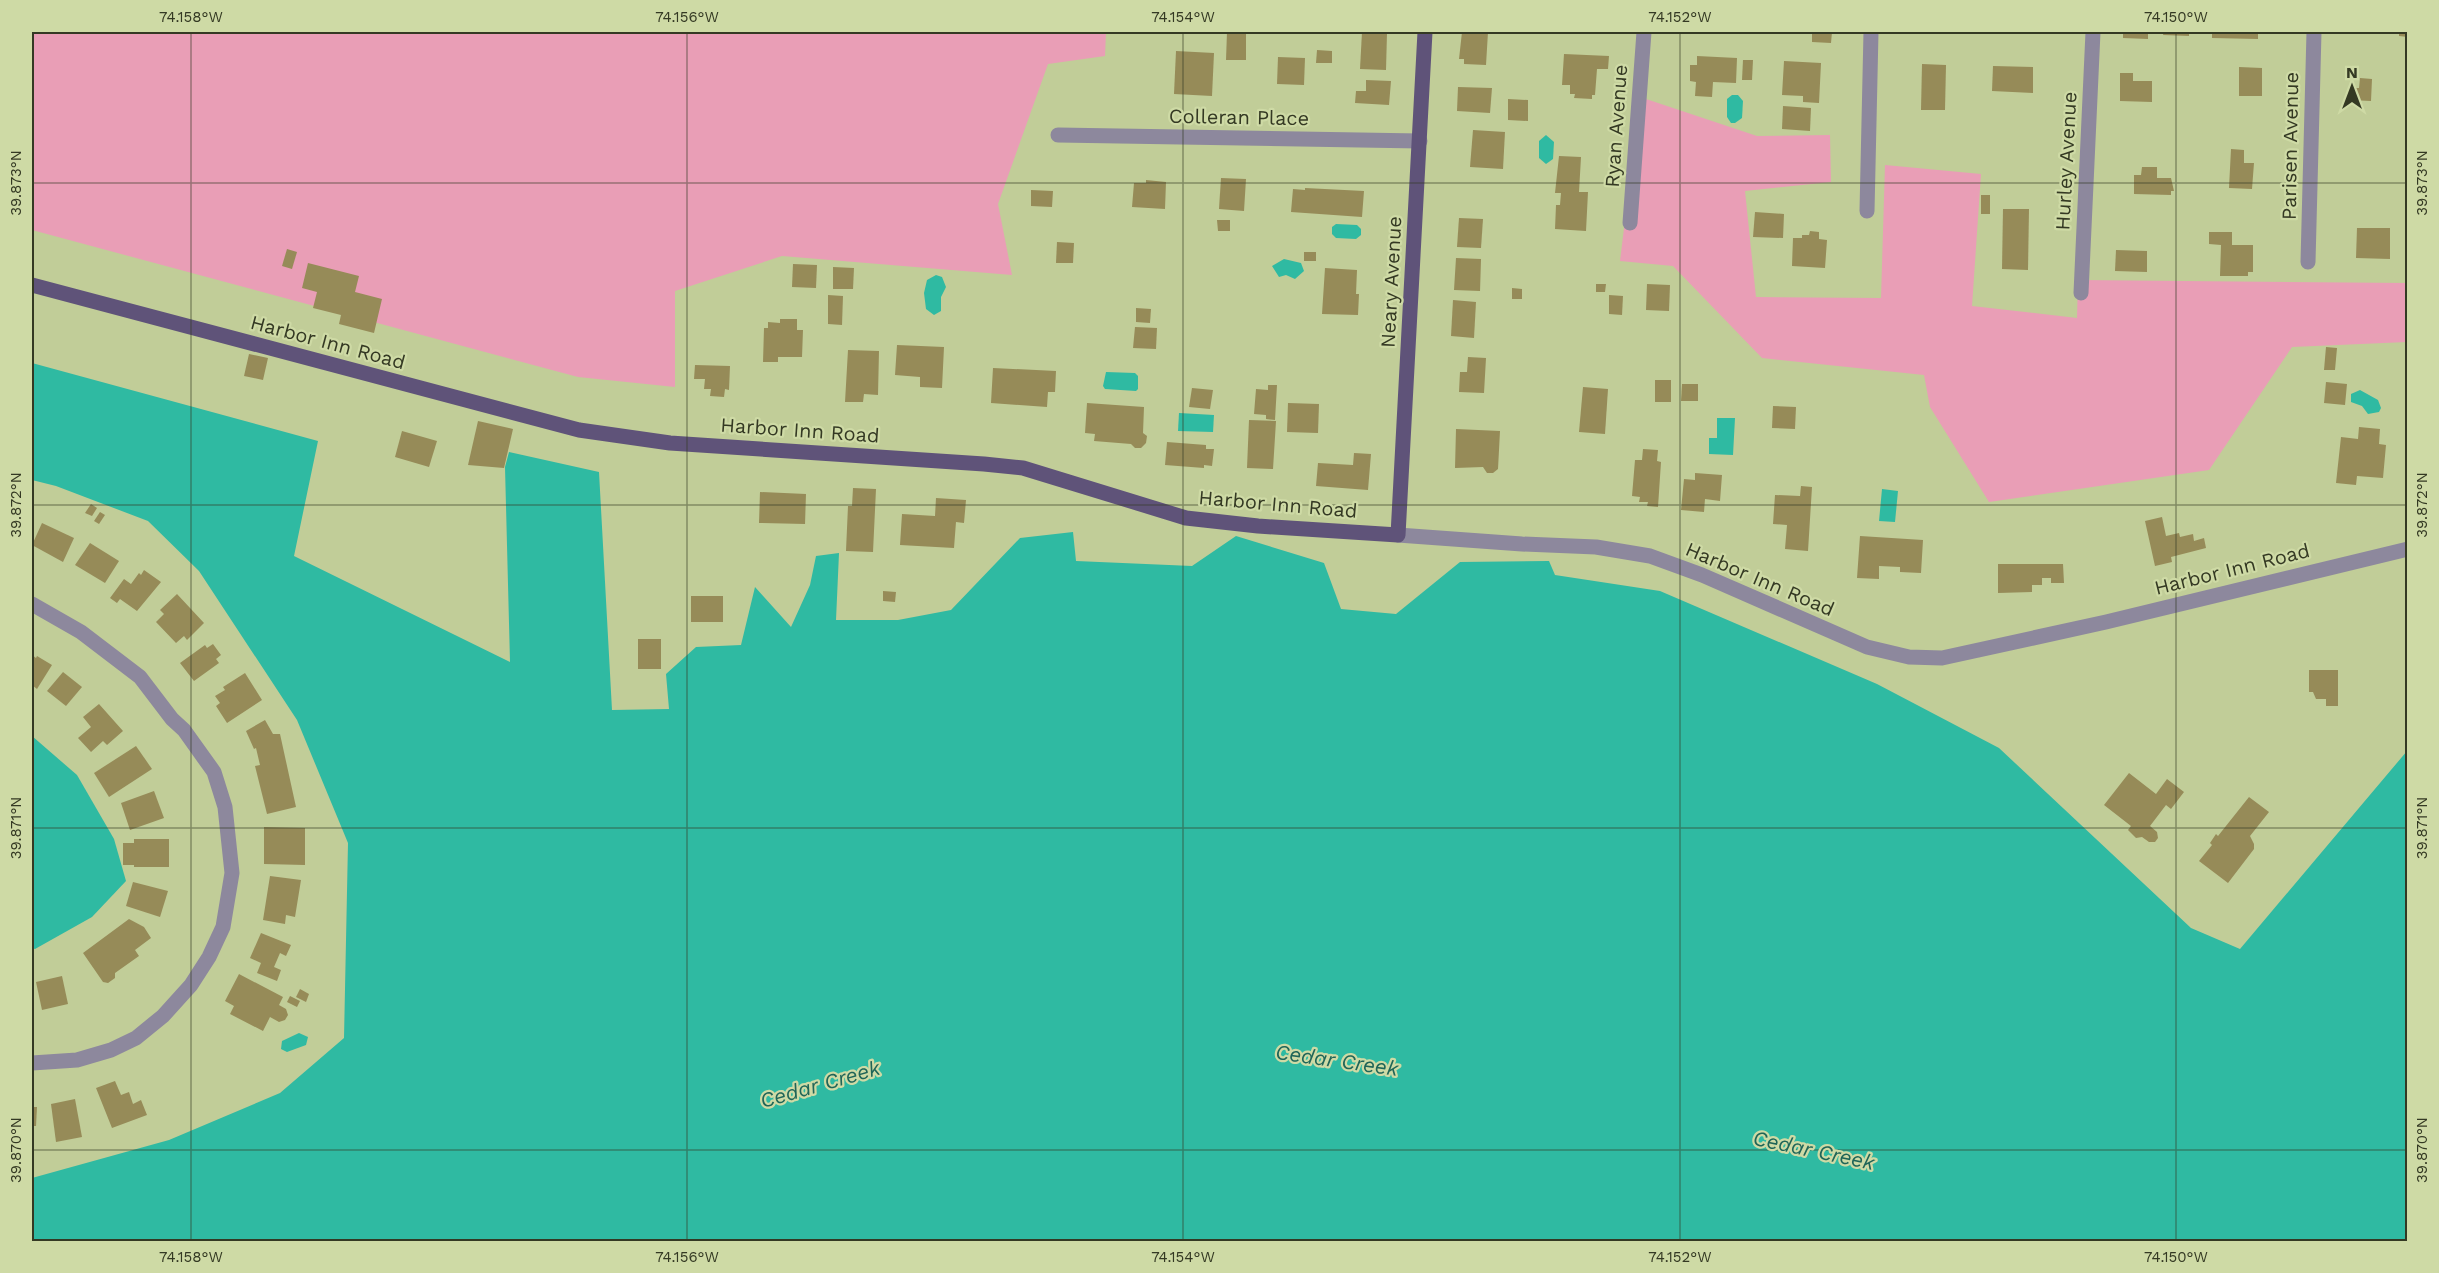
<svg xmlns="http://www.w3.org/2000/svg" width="2439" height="1273" viewBox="0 0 2439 1273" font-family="'Work Sans',sans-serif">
<rect width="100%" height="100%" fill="#c1cd98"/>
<g fill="#e99eb6">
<polygon points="32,32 1106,32 1105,56 1048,64 998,204 1012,275 782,256 675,291 675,387 578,377 32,230"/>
<polygon points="1640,97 1757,136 1830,135 1831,182 1745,191 1756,297 1881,298 1885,165 1981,174 1972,306 2077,318 2078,280 2407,283 2407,342 2292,347 2209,470 1989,502 1930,407 1924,375 1762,358 1673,266 1620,261"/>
</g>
<g fill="#2fbaa2">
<polygon points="1732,95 1738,95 1743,101 1742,118 1735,123 1731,123 1727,117 1727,99"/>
<polygon points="1546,135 1554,142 1553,159 1546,164 1539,158 1539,141"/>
<polygon points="1336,224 1357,225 1361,229 1361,235 1356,239 1336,238 1332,234 1332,227"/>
<polygon points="1284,259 1301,263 1304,271 1295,279 1286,275 1279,277 1272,266"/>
<polygon points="936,275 942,277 946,287 941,297 941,311 934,315 926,309 924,293 927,280"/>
<polygon points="32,363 318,441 294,556 510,662 505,467 509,452 599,472 612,710 669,709 666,674 696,647 741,645 755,587 791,627 810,585 816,556 839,553 836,620 898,620 951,610 1020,538 1073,532 1076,561 1192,566 1236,536 1324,563 1341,609 1396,614 1460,562 1549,561 1555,575 1660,591 1877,684 1999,748 2191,928 2240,949 2407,751 2407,1241 32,1241 32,1178 169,1140 280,1093 344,1038 348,843 297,720 199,571 148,521 56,486 32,480"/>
<polygon points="1106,372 1135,373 1138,376 1138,389 1136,391 1105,389 1103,386"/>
<polygon points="2360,390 2378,400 2381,408 2379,412 2368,414 2362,406 2351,402 2351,394"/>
<polygon points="1179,413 1214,415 1213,432 1178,431"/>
<polygon points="1717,418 1735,418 1733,455 1709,454 1709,438 1717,438"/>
<polygon points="1882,489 1898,491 1895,522 1879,521"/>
<polygon points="32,736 77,775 114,839 126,881 92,917 35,949 32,948"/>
<polygon points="299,1033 308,1037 306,1045 287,1052 281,1049 282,1041"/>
</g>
<g fill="#968b58">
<polygon points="1227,32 1246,32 1246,60 1226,60"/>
<polygon points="1362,32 1387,33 1386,70 1360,69"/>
<polygon points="1462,32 1488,32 1486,65 1464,64 1464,59 1459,59"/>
<polygon points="1812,32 1832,32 1831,43 1812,42"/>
<polygon points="2123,32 2148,32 2148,39 2123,38"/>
<polygon points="2164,32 2189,32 2189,36 2163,35"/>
<polygon points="2212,32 2258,32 2258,39 2212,38"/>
<polygon points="2399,32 2408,32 2408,37 2399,36"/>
<polygon points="1317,50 1332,51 1332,63 1316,63"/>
<polygon points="1176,51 1214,53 1212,96 1174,94"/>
<polygon points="1564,54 1609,56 1608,69 1597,69 1595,95 1592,95 1592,99 1574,98 1575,94 1570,94 1570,85 1562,85"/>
<polygon points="1697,56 1737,58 1736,83 1713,82 1712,97 1695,96 1696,82 1690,81 1690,65 1697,65"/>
<polygon points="1278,57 1305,58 1304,85 1277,84"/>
<polygon points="1743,60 1753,60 1752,80 1742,80"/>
<polygon points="1784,61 1821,63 1819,103 1803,102 1803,96 1782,95"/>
<polygon points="1922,64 1946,65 1945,110 1921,110"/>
<polygon points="1993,66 2033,67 2033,93 1992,91"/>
<polygon points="2239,67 2262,68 2262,96 2239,96"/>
<polygon points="2120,73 2133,73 2133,81 2152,81 2152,102 2120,101"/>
<polygon points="2360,78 2372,79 2371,101 2350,100 2351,88 2359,88"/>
<polygon points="1366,80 1391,81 1389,105 1355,103 1356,91 1366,91"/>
<polygon points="1458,87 1492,88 1490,113 1457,111"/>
<polygon points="1508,99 1528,100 1528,121 1508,120"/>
<polygon points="1783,106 1811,108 1810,131 1782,129"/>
<polygon points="1473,130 1505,132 1503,169 1470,167"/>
<polygon points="2231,149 2244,150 2244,163 2254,163 2252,189 2229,188"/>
<polygon points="1559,156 1581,157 1579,192 1588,192 1586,231 1555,229 1556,205 1560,205 1561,193 1555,193"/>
<polygon points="2142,167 2157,167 2157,178 2171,178 2174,191 2171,191 2171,195 2134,194 2134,175 2141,175"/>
<polygon points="1221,178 1246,179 1244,211 1219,209"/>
<polygon points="1146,180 1166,182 1165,209 1132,207 1134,183 1146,183"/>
<polygon points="1305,188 1364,191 1362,217 1291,212 1293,189 1305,190"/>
<polygon points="1031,190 1053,191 1052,207 1031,206"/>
<rect x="1981" y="195" width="9" height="19"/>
<polygon points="2003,209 2029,209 2028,270 2002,269"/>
<polygon points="1755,212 1784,214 1783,238 1753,237"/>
<polygon points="1459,218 1483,219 1481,248 1457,247"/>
<polygon points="1217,220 1230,220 1230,231 1218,231"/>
<polygon points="2357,228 2390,228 2390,259 2356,258"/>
<polygon points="1810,231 1819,232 1819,239 1827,240 1825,268 1792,266 1793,238 1802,238 1802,235 1809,235"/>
<polygon points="2209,232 2232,232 2232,245 2253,245 2253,272 2248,272 2248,276 2220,276 2221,245 2209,244"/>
<polygon points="1057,242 1074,243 1073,263 1056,263"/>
<polygon points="287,249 297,252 292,269 282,266"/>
<polygon points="2116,250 2147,251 2147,272 2115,271"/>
<rect x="1304" y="252" width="12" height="9"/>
<polygon points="1456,258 1481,259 1480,291 1454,290"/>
<polygon points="308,263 359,276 355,292 382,299 374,333 339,324 341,315 313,308 317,292 302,288"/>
<polygon points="793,264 817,265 816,288 792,287"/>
<polygon points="833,267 854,268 853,289 833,289"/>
<polygon points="1325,268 1357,270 1356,294 1359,294 1358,315 1322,314"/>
<polygon points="1596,284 1606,284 1605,292 1596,292"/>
<polygon points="1647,284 1670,285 1669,311 1646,310"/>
<polygon points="1512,288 1522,289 1522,299 1512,299"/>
<polygon points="828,295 843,296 842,325 828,324"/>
<polygon points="1609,295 1623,296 1622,315 1609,314"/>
<polygon points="1453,300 1476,302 1474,338 1451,336"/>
<polygon points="1136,308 1151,309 1150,323 1136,322"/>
<polygon points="780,319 797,319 797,330 803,330 802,357 778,357 778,362 763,362 764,328 768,328 768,322 780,323"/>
<polygon points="1135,327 1157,328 1156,349 1133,348"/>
<polygon points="897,345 944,347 942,388 920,387 920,377 895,375"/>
<polygon points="2326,347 2337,348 2335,370 2324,370"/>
<polygon points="848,350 879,351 878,395 864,394 863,402 845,402"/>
<polygon points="249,354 268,358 263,380 244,376"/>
<polygon points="1468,357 1486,358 1484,393 1459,392 1460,372 1467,372"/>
<polygon points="695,365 730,366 729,390 725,389 724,397 710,396 711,389 704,389 705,379 694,379"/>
<polygon points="993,368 1056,371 1055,392 1048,392 1047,407 991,403"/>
<rect x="1655" y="380" width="16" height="22"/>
<polygon points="2326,382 2347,384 2345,405 2324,403"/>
<polygon points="1682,384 1698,384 1698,401 1681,401"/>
<polygon points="1268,385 1277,385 1275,420 1266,419 1266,415 1254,414 1256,389 1268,390"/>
<polygon points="1583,387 1608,389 1605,434 1579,432"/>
<polygon points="1192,388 1213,390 1210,409 1189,407"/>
<polygon points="1087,403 1144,407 1143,433 1147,436 1146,443 1141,448 1135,448 1131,444 1094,441 1095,434 1085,433"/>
<polygon points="1288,403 1319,404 1318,433 1287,432"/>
<polygon points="1773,406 1796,407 1795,429 1772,428"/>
<polygon points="1249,420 1276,421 1273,469 1247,468"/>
<polygon points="478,421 513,429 504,468 468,465"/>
<polygon points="2359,427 2380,429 2379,444 2386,445 2383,478 2357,476 2356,485 2336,483 2341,437 2358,439"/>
<polygon points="1456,429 1500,431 1498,469 1493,473 1487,473 1483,467 1455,468"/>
<polygon points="402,431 437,441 429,467 395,457"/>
<polygon points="1167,442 1206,445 1206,449 1214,449 1212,466 1204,465 1204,468 1165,465"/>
<polygon points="1643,449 1658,450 1657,461 1661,462 1658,507 1647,506 1648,502 1639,502 1640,497 1632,496 1635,460 1642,460"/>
<polygon points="1354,453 1371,454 1368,490 1316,486 1318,463 1353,465"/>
<polygon points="1695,473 1722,475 1720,501 1705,499 1704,512 1681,510 1684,479 1695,480"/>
<polygon points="1801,486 1812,487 1808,551 1785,549 1787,525 1773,524 1775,495 1800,496"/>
<polygon points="853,488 876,489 873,552 846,551 848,506 852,506"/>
<polygon points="760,492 806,494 805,524 759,523"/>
<polygon points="936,498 966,500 964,523 956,522 954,548 900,545 902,514 935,516"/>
<polygon points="91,504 97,508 92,516 85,513"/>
<polygon points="100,512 105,515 99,524 94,521"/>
<polygon points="2162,517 2166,536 2179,533 2180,537 2193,534 2194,541 2204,538 2206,548 2171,557 2172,562 2155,566 2145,521"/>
<polygon points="42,523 74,538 63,562 32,545"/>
<polygon points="1860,536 1923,540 1921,573 1900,572 1900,567 1879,566 1879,579 1857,578"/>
<polygon points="90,543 119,561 105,583 75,565"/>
<polygon points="1998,564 2063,564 2064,583 2051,583 2051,578 2042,578 2042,585 2032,585 2032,592 1998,593"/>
<polygon points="144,570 161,582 137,611 120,599 117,603 110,598 124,579 131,584 139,573 141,575"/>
<polygon points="883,591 896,592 895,602 883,601"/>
<polygon points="177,594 204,623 187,640 184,636 176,643 156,622 164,614 160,610"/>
<rect x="691" y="596" width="32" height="26"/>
<rect x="638" y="639" width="23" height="30"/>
<polygon points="213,644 221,655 216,659 219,663 194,681 180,663 205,645 207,648"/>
<polygon points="32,655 36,658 37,656 52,665 37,689 32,685"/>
<polygon points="2309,670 2338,670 2338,706 2326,706 2326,699 2316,699 2313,692 2309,692"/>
<polygon points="63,672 82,687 66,706 47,691"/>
<polygon points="245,673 262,700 227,723 216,706 220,703 215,696 225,690 223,687"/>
<polygon points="99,704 123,731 107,745 103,741 91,752 78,738 91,727 83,717"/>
<polygon points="265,720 273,734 280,734 296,807 267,814 255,766 260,765 256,748 254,749 246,731"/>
<polygon points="136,746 152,769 109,797 94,773"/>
<polygon points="2129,773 2156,794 2167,779 2184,792 2171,809 2166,805 2150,826 2157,832 2158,838 2155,842 2149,842 2142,837 2136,838 2128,830 2131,826 2104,805"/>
<polygon points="154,791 164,818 130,830 121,803"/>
<polygon points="2249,797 2269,812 2250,836 2254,844 2254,849 2228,883 2199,861 2212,845 2210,843 2216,834 2218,836"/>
<polygon points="264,827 305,828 305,865 264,864"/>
<polygon points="134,839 169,839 169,867 134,867 134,865 123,865 123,843 134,843"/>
<polygon points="270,876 301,880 295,917 286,915 285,924 263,920"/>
<polygon points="133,882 168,891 160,917 126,906"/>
<polygon points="129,919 144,927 151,938 135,950 139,956 115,973 115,978 108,983 103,982 83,953"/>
<polygon points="261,933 291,945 286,956 280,953 274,967 281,970 277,981 257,973 261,963 250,958"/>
<polygon points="239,974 283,997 279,1005 286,1009 288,1015 285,1020 279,1022 270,1017 263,1031 230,1014 234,1006 225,1001"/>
<polygon points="62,976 68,1004 42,1010 36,982"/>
<polygon points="300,989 309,994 306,1002 296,997"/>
<polygon points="290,996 300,1001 297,1007 287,1002"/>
<polygon points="115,1081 121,1095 129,1092 133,1104 141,1100 147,1115 112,1128 96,1088"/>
<polygon points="75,1099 82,1137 56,1142 51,1104"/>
<polygon points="32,1107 37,1107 36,1126 32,1126"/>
</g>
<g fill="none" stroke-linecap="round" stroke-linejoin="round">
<g stroke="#8d889d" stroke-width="15">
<polyline points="1058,135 1420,141"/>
<polyline points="1867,211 1871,32"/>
<polyline points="1630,223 1644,32"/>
<polyline points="2308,262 2314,32"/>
<polyline points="2081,293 2093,32"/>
<polyline points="1398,535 1522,544 1596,547 1650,556 1702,575 1867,647 1909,657 1942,658 2106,622 2408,549"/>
<polyline points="32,604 81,632 140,677 172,719 184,730 214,772 225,807 232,873 223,927 209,957 191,985 163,1016 136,1038 111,1050 77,1060 32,1063"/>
</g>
<polyline stroke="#5f5379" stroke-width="15" points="32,285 579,430 670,443 984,464 1023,468 1186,518 1258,526 1398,535 1425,32"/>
</g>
<path fill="none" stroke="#343923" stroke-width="1.5" stroke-opacity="0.45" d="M191 32V1242M687 32V1242M1183 32V1242M1680 32V1242M2176 32V1242M32 183H2408M32 505H2408M32 828H2408M32 1150H2408"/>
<g text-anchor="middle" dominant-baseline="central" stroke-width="4.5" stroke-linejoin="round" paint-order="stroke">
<g font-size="20" fill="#343923" stroke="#cedaa5">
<text transform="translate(1239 117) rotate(1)">Colleran Place</text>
<text transform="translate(1616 126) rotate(-86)">Ryan Avenue</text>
<text transform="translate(2290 146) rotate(-89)">Parisen Avenue</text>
<text transform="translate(2066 161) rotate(-87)">Hurley Avenue</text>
<text transform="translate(1391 282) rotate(-87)">Neary Avenue</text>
<text transform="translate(328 342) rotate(15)">Harbor Inn Road</text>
<text transform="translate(800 430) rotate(4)">Harbor Inn Road</text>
<text transform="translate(1278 504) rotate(5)">Harbor Inn Road</text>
<text transform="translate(2232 569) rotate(-14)">Harbor Inn Road</text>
<text transform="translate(1760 579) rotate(23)">Harbor Inn Road</text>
</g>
<g font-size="21" font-style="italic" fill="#1f6558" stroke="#cedaa5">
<text transform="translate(1337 1060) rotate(8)">Cedar Creek</text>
<text transform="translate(820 1084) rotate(-16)">Cedar Creek</text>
<text transform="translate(1814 1150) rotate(12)">Cedar Creek</text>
</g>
</g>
<rect width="2439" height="1273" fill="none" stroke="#cedaa5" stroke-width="66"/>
<g transform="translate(2352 87)" stroke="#cedaa5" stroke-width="4.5" paint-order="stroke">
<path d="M0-4.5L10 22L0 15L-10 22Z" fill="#343923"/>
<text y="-9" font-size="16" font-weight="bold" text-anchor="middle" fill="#343923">N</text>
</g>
<rect x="33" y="33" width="2373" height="1207" fill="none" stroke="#343923" stroke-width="2"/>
<g font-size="15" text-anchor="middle" fill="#343923">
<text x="191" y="22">74.158°W</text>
<text x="687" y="22">74.156°W</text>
<text x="1183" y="22">74.154°W</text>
<text x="1680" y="22">74.152°W</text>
<text x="2176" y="22">74.150°W</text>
<text transform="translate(16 183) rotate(-90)" y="5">39.873°N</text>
<text transform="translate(2422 183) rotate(-90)" y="5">39.873°N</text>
<text transform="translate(16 505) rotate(-90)" y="5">39.872°N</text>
<text transform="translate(2422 505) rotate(-90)" y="5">39.872°N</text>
<text transform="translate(16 828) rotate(-90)" y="5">39.871°N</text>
<text transform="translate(2422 828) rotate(-90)" y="5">39.871°N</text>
<text transform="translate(16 1150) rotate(-90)" y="5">39.870°N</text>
<text transform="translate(2422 1150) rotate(-90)" y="5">39.870°N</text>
<text x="191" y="1262">74.158°W</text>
<text x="687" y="1262">74.156°W</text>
<text x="1183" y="1262">74.154°W</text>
<text x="1680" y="1262">74.152°W</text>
<text x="2176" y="1262">74.150°W</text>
</g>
</svg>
